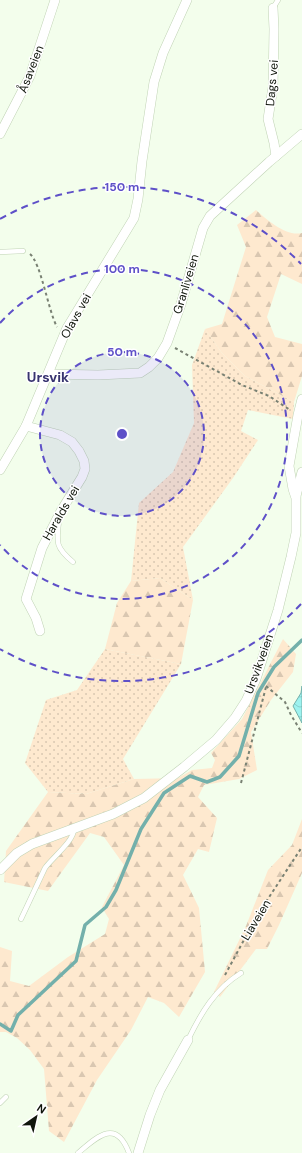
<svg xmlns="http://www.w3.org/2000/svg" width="302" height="1153" viewBox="0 0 302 1153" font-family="'DM Sans',sans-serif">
<defs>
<pattern id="green-dots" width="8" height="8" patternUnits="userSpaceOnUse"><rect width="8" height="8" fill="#fee9cf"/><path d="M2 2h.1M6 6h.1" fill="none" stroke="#d9c7b1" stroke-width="1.8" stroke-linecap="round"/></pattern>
<pattern id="forest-firs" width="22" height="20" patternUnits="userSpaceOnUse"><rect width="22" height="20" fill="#fee9cf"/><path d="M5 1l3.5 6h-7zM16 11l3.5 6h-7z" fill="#d9c7b1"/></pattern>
<pattern id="water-waves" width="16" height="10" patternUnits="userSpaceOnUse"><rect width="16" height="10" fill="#9df2ef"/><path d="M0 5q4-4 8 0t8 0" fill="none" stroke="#86cfcc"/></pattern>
</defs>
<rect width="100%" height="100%" fill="#f3feec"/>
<g fill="url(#green-dots)">
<polygon points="205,329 222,353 245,376 294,402 293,419 248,410 241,431 258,440 233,478 183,547 193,600 160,578 131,581 139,503 173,472 194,423 192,365"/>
<polygon points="105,649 181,664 123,759 134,779 86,794 48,792 25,763 46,700 77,690"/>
</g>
<g fill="url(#forest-firs)">
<path d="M256 210C267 220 287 237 302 233V284L281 274 267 317 275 337 302 344V376L294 402 245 376 222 353 205 329 222 324 246 247 237 225Z"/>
<polygon points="160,578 193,600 181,664 105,649 117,603 131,581"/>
<polygon points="283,639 296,654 293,672 271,700 251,732 257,770 239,779 204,785 198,797 217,818 209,852 198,849 183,875 199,908 205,972 179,1017 164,1003 148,997 131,1030 97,1080 64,1142 49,1131 44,1069 30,1050 17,1038 6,1032 0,1032 0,947 12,951 10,981 29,986 68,957 105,934 109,919 102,907 124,865 104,837 90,833 48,891 4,882 6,851 48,792 86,794 134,779 178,778 192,770 212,768 215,760 211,753 242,719"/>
<polygon points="302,819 302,873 279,925 267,949 256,949 220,997 214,992 246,926 268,870 292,845"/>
</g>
<polygon fill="url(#water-waves)" stroke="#73b0ab" points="302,686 302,723 293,706 301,693"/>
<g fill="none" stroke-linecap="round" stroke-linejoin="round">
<polyline stroke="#73b0ab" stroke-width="3.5" points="0,1024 11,1031 18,1015 76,961 85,925 106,907 116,890 141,829 164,793 190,776 207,782 220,777 239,756 258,693 274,667 302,640"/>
<g stroke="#c0d3b5" stroke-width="5.5">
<g id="lane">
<polyline points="273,8 278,0"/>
<polyline points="0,252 23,251"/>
<path d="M59 521C56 543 56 548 73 562"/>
<path d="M21 919 45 868C52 858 74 841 74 829"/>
<path d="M188 1040C201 1013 215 989 241 973"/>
<polyline points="0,1103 6,1097"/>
<path d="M78 1153C97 1137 116 1118 129 1153"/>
</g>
</g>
<g stroke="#c0d3b5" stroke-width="10">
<g id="street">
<polyline points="273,8 274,29 273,87 268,119 274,143 276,156"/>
<polyline points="0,134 30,76 55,0"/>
<polyline points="49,374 98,375 140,373 149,367 158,358 167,343 181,304 203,228 210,216 269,162 302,134"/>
<polyline points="26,426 60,435 72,442 79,451 84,461 85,469 82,477 61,511 42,548 26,599 36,618 40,631"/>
<polyline points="0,470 26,426 67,328 134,218 138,199 142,161 154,82 163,53 187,0"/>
<polyline points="296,496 302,472"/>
<polyline points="0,870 17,853 32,844 113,814 144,798 184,767 216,740 235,718 246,701 256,679 278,610 291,557 296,533 296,498 293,489 289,466 298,415 302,399"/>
<polyline points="138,1153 150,1115 160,1090 188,1040"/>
</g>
</g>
<g stroke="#798173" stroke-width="2" stroke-dasharray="3 3" stroke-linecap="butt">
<path d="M30 254C41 263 48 310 57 327"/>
<polyline points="175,348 242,385 269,396 290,410"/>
<polyline points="266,686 285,702 291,715 302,733"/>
<polyline points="241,783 266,687"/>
<polyline points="225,975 258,914 302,847"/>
</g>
<use href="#lane" stroke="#fff" stroke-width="4.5"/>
<use href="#street" stroke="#fff" stroke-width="9"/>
</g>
<circle cx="122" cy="434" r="82" fill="#5e50c8" fill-opacity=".12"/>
<g fill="none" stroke="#5e50c8" stroke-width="2" stroke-dasharray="7 5">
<circle cx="122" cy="434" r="82"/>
<path d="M0 323A165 165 0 1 1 0 545"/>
<path d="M301 604A247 247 0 0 1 0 649M0 219A247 247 0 0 1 301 264"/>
</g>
<g text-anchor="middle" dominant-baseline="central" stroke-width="3" stroke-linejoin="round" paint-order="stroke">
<g font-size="12" fill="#10160c" stroke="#fff">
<text transform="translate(31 69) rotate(-69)">Åsaveien</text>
<text transform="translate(272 83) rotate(-85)">Dags vei</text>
<text transform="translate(186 284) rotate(-73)">Granliveien</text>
<text transform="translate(76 316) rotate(-61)">Olavs vei</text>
<text transform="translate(61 513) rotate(-60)">Haralds vei</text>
<text transform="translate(259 664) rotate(-70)">Ursvikveien</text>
<text transform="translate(256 920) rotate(-59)">Liaveien</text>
</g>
<g font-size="14" font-weight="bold" fill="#383470" stroke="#fff">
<text x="48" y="377">Ursvik</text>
</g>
</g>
<circle cx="122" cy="434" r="6" fill="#5e50c8" stroke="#fff" stroke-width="2"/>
<g font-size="12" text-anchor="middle" font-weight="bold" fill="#5e50c8" stroke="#fff" stroke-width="3" stroke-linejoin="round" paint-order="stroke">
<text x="122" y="191">150 m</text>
<text x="122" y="273">100 m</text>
<text x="122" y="356">50 m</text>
</g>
<g transform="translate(36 1117) rotate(34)" stroke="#ffffff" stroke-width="3" paint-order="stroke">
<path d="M0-3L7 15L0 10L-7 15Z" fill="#10160c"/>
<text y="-6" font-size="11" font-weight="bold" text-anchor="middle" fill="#10160c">N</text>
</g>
</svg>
